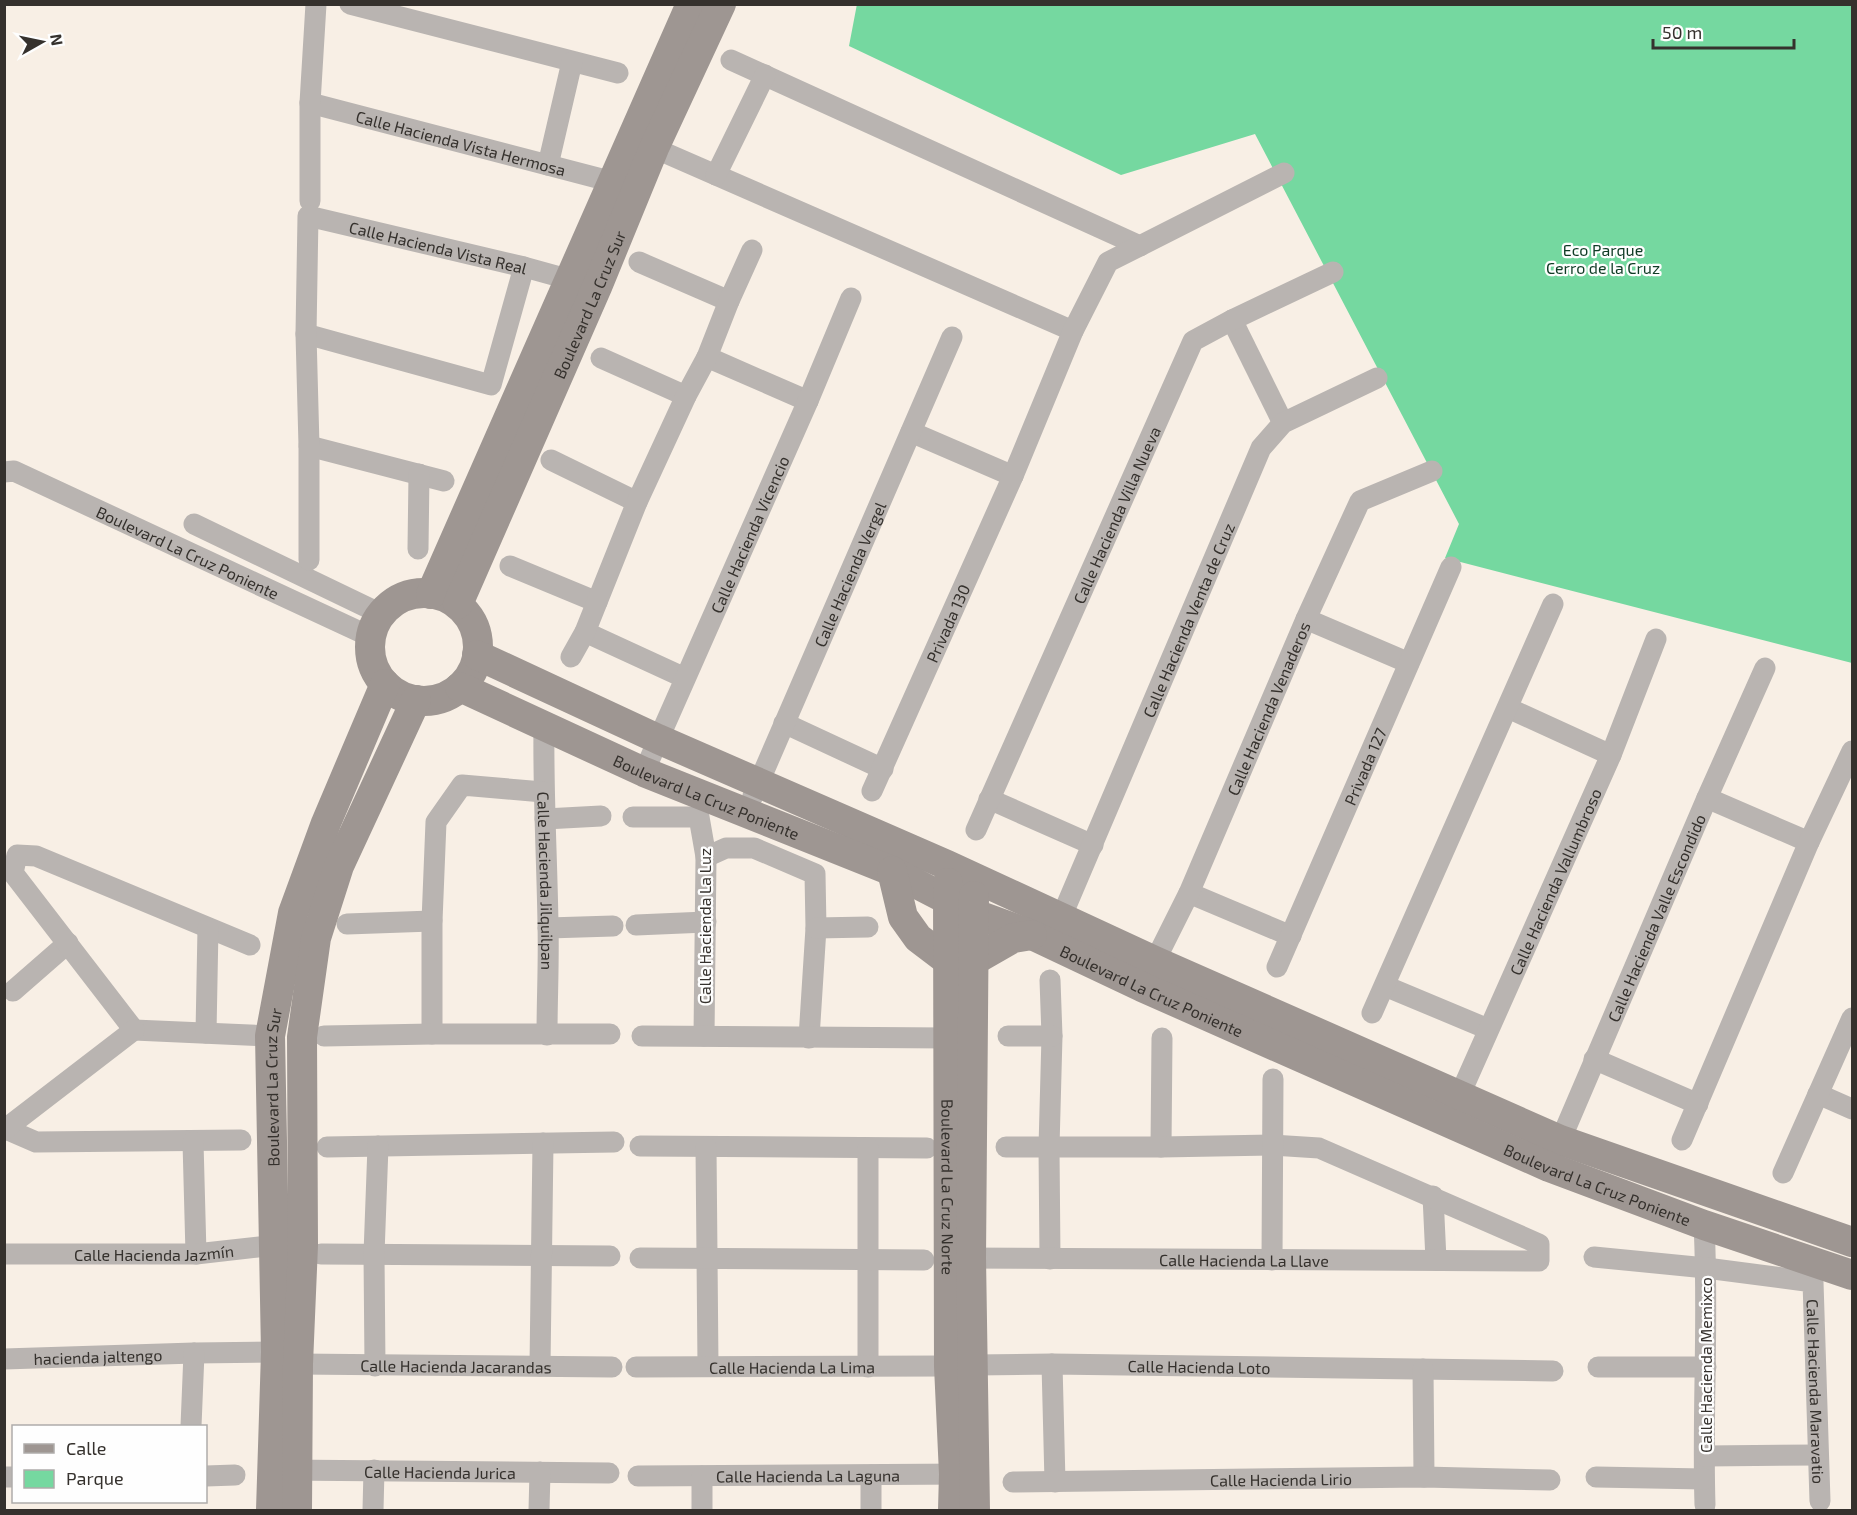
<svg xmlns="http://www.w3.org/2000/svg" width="1857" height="1515" viewBox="0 0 1857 1515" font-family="'Exo 2',sans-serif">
<rect width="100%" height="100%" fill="#f8efe5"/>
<polygon fill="#75d8a0" points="857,4 1852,5 1852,663 1445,558 1459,524 1255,134 1121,175 849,46"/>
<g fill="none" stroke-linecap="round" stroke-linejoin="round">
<g stroke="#b9b4b1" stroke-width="21">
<polyline points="350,4 618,73"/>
<polyline points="731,60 1140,246"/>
<path id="s1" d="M310 103 613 182"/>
<polyline points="654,148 1073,331"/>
<polyline points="548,165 572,62"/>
<polyline points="716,175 765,75"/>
<polyline points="310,201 310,103 316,4"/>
<polyline points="639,262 729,301"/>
<polyline points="1232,320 1283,423"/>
<polyline points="306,334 491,385 524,267"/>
<polyline points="707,357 808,401"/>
<polyline points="601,358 686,396"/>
<polyline points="911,432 1013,476"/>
<polyline points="309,446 444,481"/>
<polyline points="551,460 637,502"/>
<path id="s2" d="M4 472 14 471 371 637"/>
<polyline points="194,524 381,614"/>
<polyline points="418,549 419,474"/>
<path id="s3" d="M309 560V446L306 334 308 216 524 267 582 283"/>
<polyline points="510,566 597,602"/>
<polyline points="1306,619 1409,663"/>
<polyline points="585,632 685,678"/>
<polyline points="571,657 585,632 637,502 686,396 707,357 729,301 752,250"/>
<polyline points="1508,708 1611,755"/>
<polyline points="784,723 883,769"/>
<path id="s4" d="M544 727C543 793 547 858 548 925 549 961 547 998 547 1035"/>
<path id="s5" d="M644 772 808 401 851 298"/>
<path id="s6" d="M872 791 1013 476 1073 331 1108 262 1284 173"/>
<path id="s7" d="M753 796 952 337"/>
<polyline points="1707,798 1809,842"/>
<polyline points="989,799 1093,845"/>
<polyline points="633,817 699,817 706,857 704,1036"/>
<polyline points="545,819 601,816"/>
<path id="s8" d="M976 830 1193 341 1232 320 1333 272"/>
<polyline points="706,857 726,848 754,848 815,874 816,928 809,1038"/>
<polyline points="1189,893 1291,936"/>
<path id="s9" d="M1061 918 1261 448 1283 423 1377 378"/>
<polyline points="347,924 432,921"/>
<polyline points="636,925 706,922"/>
<polyline points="548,928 613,926"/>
<polyline points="816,928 868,927"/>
<path id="s10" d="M1277 967 1451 567"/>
<path id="s11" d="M1150 971 1189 893 1306 619 1360 501 1432 471"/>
<polyline points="1050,980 1052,1036 1049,1147 1050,1259"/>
<polyline points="1385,986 1488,1029"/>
<polyline points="13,991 68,943"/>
<polyline points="1372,1013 1553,604"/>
<polyline points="134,1030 13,873 17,855 36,856 250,945"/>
<polyline points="134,1030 270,1036"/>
<polyline points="206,1033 208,928"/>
<polyline points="432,1034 432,921 436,822 462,785 543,792"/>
<polyline points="324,1036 432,1034 610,1034"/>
<polyline points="642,1036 949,1038"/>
<polyline points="1008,1036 1052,1036"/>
<polyline points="1594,1059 1698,1104"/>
<polyline points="1818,1094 1852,1109"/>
<path id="s12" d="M1454 1108 1611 755 1656 639"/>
<polyline points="6,1129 36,1142 241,1140"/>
<polyline points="4,1130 134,1030"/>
<polyline points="1682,1140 1809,842 1852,751"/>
<polyline points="193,1142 196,1254"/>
<polyline points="640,1146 927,1148"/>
<polyline points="327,1147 614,1142"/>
<polyline points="706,1147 708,1366"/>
<polyline points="1161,1147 1162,1038"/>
<polyline points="868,1148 868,1367"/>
<path id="s13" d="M1555 1153 1707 798 1765 668"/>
<polyline points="1783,1173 1852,1018"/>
<polyline points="1433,1196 1436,1260"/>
<path d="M1704 1225C1709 1318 1702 1412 1705 1505"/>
<path id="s14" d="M4 1254H196L285 1244"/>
<polyline points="321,1254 610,1256"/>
<path id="s15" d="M1594 1257 1706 1268 1813 1282 1820 1501"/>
<polyline points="640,1258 924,1260"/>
<path id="s16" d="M959 1258 1539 1261V1244L1319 1148 1272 1145 1161 1147H1006"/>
<polyline points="1272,1260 1273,1079"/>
<path id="s17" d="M4 1359 194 1353 276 1352"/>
<path id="s18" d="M298 1364 612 1367"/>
<polyline points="1052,1364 1055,1482"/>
<path id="s19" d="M974 1365 1052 1364 1553 1371"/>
<polyline points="375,1366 374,1254 378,1146"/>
<polyline points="540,1366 543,1143"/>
<path id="s20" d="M636 1367 949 1366"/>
<polyline points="1598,1367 1706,1367"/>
<polyline points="1423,1369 1424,1477"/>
<polyline points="191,1426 194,1353"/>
<polyline points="1705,1456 1817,1455"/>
<path id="s21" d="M284 1470 609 1473"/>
<polyline points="871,1475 871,1510"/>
<polyline points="206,1476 235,1475"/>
<path id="s22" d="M638 1476 967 1474"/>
<polyline points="4,1477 14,1477"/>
<polyline points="1596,1477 1704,1479"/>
<path id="s23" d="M1013 1482 1424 1477 1550 1480"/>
<polyline points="373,1510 374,1470"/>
<polyline points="539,1510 540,1472"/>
<polyline points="702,1510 702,1476"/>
</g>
<g stroke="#9e9692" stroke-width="30">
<circle cx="424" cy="647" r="54"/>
<polyline points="431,594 691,4"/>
<path id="s24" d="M458 604 597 287 654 148 721 4"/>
<polyline points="477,655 658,739 947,865 1155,961 1560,1140 1852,1242"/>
<path id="s25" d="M460 687 644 772 892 871 975 914 1032 935 1142 987 1549 1167 1704 1225 1852 1275"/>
<polyline points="892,871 903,917 918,938 947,960 973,961 1013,938 1032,935"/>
<path id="s26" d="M948 883 949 1366 954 1474 953 1510"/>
<polyline points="974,896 971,1258 975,1510"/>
<path id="s27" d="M271 1510 276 1352 270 1036 293 913 326 823 385 684"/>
<polyline points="297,1510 298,1364 303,1245 302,1037 316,938 339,866 416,700"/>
</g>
</g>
<g text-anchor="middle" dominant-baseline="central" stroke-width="4.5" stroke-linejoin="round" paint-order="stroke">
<g font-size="16" fill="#35312d" stroke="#fefefe">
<text stroke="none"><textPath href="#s1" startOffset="156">Calle Hacienda Vista Hermosa</textPath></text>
<text stroke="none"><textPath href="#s3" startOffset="478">Calle Hacienda Vista Real</textPath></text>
<text stroke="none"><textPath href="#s24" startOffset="327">Boulevard La Cruz Sur</textPath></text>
<text stroke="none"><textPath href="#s8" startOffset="345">Calle Hacienda Villa Nueva</textPath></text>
<text stroke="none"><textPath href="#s5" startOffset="260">Calle Hacienda Vicencio</textPath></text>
<text stroke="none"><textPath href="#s2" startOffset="202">Boulevard La Cruz Poniente</textPath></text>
<text stroke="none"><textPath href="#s7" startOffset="242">Calle Hacienda Vergel</textPath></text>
<text stroke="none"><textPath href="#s9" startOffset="324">Calle Hacienda Venta de Cruz</textPath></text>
<text stroke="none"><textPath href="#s6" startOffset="184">Privada 130</textPath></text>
<text stroke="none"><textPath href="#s11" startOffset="288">Calle Hacienda Venaderos</textPath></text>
<text stroke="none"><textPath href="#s10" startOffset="219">Privada 127</textPath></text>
<text stroke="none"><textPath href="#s25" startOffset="270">Boulevard La Cruz Poniente</textPath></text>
<text stroke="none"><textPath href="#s4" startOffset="154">Calle Hacienda Jilquilpan</textPath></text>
<text stroke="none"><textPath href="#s12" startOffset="248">Calle Hacienda Vallumbroso</textPath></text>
<text stroke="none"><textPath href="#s13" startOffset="256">Calle Hacienda Valle Escondido</textPath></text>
<text transform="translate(704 926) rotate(-90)">Calle Hacienda La Luz</text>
<text stroke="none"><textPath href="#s25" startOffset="756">Boulevard La Cruz Poniente</textPath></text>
<text stroke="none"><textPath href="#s27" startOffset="423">Boulevard La Cruz Sur</textPath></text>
<text stroke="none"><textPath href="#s25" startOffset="1242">Boulevard La Cruz Poniente</textPath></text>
<text stroke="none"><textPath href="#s26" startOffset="304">Boulevard La Cruz Norte</textPath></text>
<text stroke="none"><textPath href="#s14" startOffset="150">Calle Hacienda Jazmín</textPath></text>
<text stroke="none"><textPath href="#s16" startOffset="285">Calle Hacienda La Llave</textPath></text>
<text stroke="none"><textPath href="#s17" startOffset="94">hacienda jaltengo</textPath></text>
<text transform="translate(1705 1365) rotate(-90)">Calle Hacienda Memixco</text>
<text stroke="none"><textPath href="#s18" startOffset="158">Calle Hacienda Jacarandas</textPath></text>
<text stroke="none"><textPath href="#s20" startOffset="156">Calle Hacienda La Lima</textPath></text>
<text stroke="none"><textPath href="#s19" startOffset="225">Calle Hacienda Loto</textPath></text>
<text stroke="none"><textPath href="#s15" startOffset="330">Calle Hacienda Maravatio</textPath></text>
<text stroke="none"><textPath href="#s21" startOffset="156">Calle Hacienda Jurica</textPath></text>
<text stroke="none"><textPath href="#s22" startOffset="170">Calle Hacienda La Laguna</textPath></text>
<text stroke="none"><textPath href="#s23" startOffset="268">Calle Hacienda Lirio</textPath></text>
</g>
<g font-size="16" fill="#0f3b25" stroke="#fefefe">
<text x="1603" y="249">Eco Parque<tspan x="1603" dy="18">Cerro de la Cruz</tspan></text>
</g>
</g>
<rect width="1857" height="1515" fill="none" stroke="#35312d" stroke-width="12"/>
<rect x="12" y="1425" width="195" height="78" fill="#fefefe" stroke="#aeacaa" stroke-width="1.5"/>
<rect x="24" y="1444" width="30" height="9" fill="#9e9692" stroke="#aeacaa" stroke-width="1.5"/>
<text x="66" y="1455" font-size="18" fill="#35312d">Calle</text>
<rect x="24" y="1470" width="30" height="18" fill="#75d8a0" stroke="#aeacaa" stroke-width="1.5"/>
<text x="66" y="1485" font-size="18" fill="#35312d">Parque</text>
<g transform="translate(42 42) rotate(81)" stroke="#fefefe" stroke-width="4.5" paint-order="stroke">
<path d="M0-4.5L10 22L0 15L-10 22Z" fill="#35312d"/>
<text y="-9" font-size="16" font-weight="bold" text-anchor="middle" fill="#35312d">N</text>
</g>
<path d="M1653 39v9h141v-9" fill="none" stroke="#35312d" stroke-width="3"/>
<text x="1662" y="39" font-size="18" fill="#35312d" stroke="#fefefe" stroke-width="4.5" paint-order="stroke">50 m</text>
</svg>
